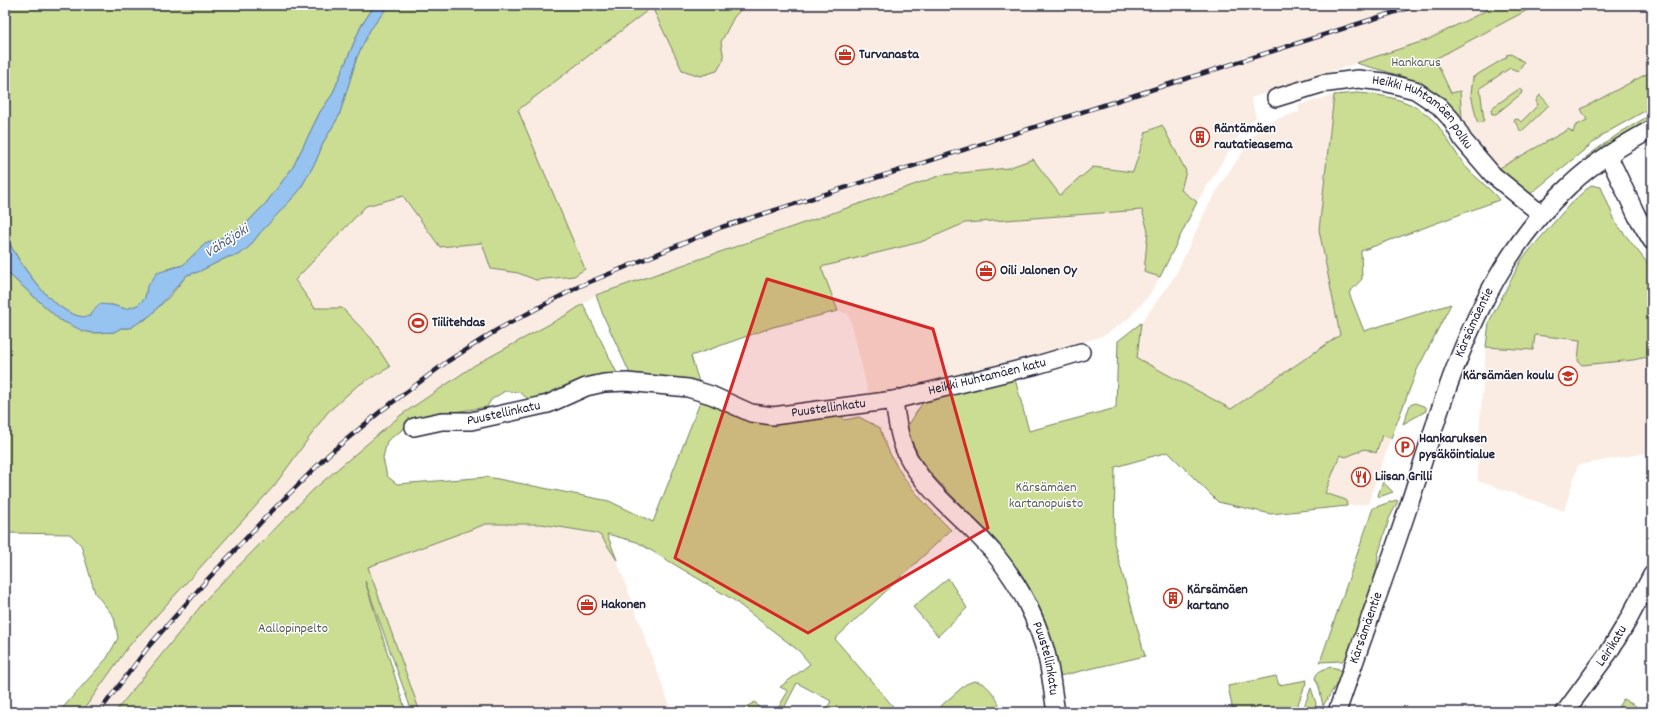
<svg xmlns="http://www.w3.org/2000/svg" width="1657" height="717" viewBox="0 0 1657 717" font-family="Dekko,sans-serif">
<rect width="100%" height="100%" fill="#fff"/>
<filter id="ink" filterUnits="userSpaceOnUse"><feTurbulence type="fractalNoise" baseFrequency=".025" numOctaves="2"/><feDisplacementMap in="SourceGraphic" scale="8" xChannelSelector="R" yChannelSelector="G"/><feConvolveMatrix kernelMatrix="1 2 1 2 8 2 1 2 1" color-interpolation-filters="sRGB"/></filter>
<g filter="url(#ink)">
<g fill="#faece2">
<polygon points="745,5 1652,5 1652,107 1604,134 1529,195 1490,166 1472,140 1427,40 1251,98 1256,117 1239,135 1197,202 1181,190 1186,171 1161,125 1145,132 1133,172 1093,167 1060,195 1033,159 1008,168 942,175 596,295 568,314 475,365 401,415 313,490 208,597 115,712 82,712 128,647 274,486 327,413 357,386 390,367 355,322 342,309 315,308 295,279 366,206 403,196 440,247 482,243 491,269 518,273 536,280 585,269 518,110 652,7 682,69 724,59 721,42 734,17"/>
<polygon points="1334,95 1319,230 1340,335 1231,409 1137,358 1141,323 1175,276 1207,208 1222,182 1262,124 1299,112 1298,105"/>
<polygon points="1143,210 1148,231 1144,271 1160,277 1147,298 1127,320 1105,335 1067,348 1021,363 887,394 868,392 852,325 848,314 838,311 821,267 921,242 965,223"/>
<polygon points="1652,313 1652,452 1578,465 1564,511 1478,481 1478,445 1486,347 1493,347 1500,334"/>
<polygon points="1382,435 1391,438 1368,504 1347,506 1346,500 1325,493 1340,455 1346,457 1365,449 1375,452"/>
<polygon points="522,509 607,533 672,712 412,712 360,567"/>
</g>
<g fill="#cadd92" stroke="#768066">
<path d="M5 5H375L361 26 332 95 320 112 293 167 266 203 242 228 217 240 205 244 183 265 167 269 147 287 145 298 138 305 126 309 112 305 96 307 90 316C85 317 80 317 75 315 48 306 16 259 5 234Z"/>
<polygon points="389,5 745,5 734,17 721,42 724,59 717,71 700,76 682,70 652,7 518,110 585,269 574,276 536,280 518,273 491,269 482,243 440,247 403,196 366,206 295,280 315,308 342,308 372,339 390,367 357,386 327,413 274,486 128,647 82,712 59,712 107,658 118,638 114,617 95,593 81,545 70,534 5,533 5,267 10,275 60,320 92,333 114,332 121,328 130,328 139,322 145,320 170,296 187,275 198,272 228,257 239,255 249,247 260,233 299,191 316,161 324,141 339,116 357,57 370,30"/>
<path d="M1497 5H1537L1435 59 1451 93 1460 91 1462 119 1472 140C1461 126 1452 111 1440 98 1422 78 1381 71 1356 63L1427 40Z"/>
<polygon points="1511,54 1524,62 1518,71 1510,68 1480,88 1484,120 1482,122 1479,123 1477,121 1471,94 1473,77 1507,57 1506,55"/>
<polygon points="1652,71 1652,107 1604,134 1529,195 1496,170 1569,129 1573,133 1575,126 1587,120 1581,109"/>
<polygon points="1519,89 1522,91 1521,94 1496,114 1492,114 1491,111 1493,107"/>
<path d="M1357 93C1388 95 1419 101 1439 127 1449 140 1456 155 1467 168 1474 176 1495 193 1499 200L1361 251 1362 279 1349 293 1364 331 1451 304 1417 370 1391 438 1382 435 1376 453 1365 449 1346 457 1340 455 1325 493 1346 500 1347 506 1271 514 1218 502 1168 452 1115 467 1114 543 1145 656 1060 676 1056 657 1005 553 985 530 932 475 921 460 906 429 923 402 1015 379 1029 431 1116 408 1118 341 1141 323 1137 358 1231 409 1340 335 1319 230 1334 95Z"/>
<polygon points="1540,95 1549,105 1521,132 1514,120 1518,119 1521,122 1538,105 1536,101"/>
<polygon points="1652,114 1652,118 1624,134 1588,159 1586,157 1621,132"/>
<polygon points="1162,125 1186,171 1181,190 1197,202 1160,277 1144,272 1148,231 1142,210 965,223 921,242 821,267 838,311 773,327 691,356 699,382 632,378 603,315 596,295 942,175 1008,168 1033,159 1060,195 1093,167 1133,172 1146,132"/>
<polygon points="1591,185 1601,187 1616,223 1652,269 1652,356 1633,360 1582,365 1578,361 1580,340 1535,335 1533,350 1486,347 1489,322 1522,259 1570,204"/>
<path d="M583 304 620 379 537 401 527 398 519 392 505 391 491 400 487 407 420 417 387 441 383 458 387 476 397 484 488 477 609 501 653 522 701 400 707 404 709 400 733 411 840 412 844 420 859 417 880 428C894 473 918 497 951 530L835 639 898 712H825L831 701 797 683 782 712H776L788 691 780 687 810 664 799 651 732 599 637 542 607 534 617 560 601 536 596 533 541 524H486L368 567 420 712H412L365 581 406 712H115L208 597 313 490 401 415 475 365 568 314Z"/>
<polygon points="1415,403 1426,407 1426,411 1403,424 1410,405"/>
<polygon points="1383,482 1393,492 1379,497 1378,495"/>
<polygon points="1396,500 1398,501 1389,519 1378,555 1376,578 1348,657 1342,661 1320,662 1373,508"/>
<polygon points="948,578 967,608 938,636 913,607"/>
<path d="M1331 667 1339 669 1342 672V675L1323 706 1319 687 1315 678C1317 670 1325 669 1331 667Z"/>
<polygon points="1276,676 1279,685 1307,680 1295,712 1233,712 1228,686"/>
<path d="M974 681C989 682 998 700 1002 712H985L979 708 951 712H934L966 684Z"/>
<polygon points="1311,688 1316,703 1315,712 1302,712"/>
<polygon points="1623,699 1636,706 1633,712 1622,712 1617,709"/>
<polygon points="755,702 759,707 760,712 737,712"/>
</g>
<path fill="#97c3f0" stroke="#6883a8" d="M375 5H389L370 30 357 57 339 116 324 141 316 161 299 191 260 233 249 247 239 255 228 257 198 272 187 275 151 315 130 328H121L114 332 92 333 83 331 60 320 10 275 5 267V234C16 260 47 305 75 315 80 317 85 317 90 316L99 304 112 305 126 309 138 305 145 298 147 287 157 273 183 265 205 244 217 240 242 228 266 203 293 167 320 112 332 95 361 26Z"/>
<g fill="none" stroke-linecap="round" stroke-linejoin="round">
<g stroke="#22223b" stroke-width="20">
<g id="minor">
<path id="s1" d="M1276 98 1321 84 1358 79 1384 82 1415 90 1439 106 1451 119 1463 140 1493 175 1541 214"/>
<polyline points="1608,155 1637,216 1652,241"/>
<path id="s2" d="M894 400 1037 365 1081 352"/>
<path id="s3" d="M414 427 442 421H471L548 404 586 387 604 383 627 382 688 388 711 395 751 413 773 416 894 400C896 416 898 433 904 448 920 489 966 519 994 553 1016 580 1034 613 1044 646 1051 667 1052 690 1056 712"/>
<path id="s4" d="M1337 712C1361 642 1387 572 1410 502 1447 388 1479 268 1570 185 1594 162 1623 145 1652 129"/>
<path id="s5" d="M1565 712 1609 652 1627 622 1652 575"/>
</g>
</g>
<use href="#minor" stroke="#fff" stroke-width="17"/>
<g stroke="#22223b" stroke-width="4.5">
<polyline id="rail" points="99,712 149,646 207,580 264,519 329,454 381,411 448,361 497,330 536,309 580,286 722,227 1417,5"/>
</g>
<use href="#rail" stroke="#fff" stroke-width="3" stroke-dasharray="9" stroke-linecap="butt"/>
</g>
</g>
<path fill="#d62828" fill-opacity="0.2" stroke="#d62828" stroke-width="3" stroke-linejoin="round" d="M767 279 933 329 988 528 808 633 675 558Z"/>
<defs>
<g id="office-ring" transform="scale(1)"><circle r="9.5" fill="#fff" stroke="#c8321e" stroke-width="1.5"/><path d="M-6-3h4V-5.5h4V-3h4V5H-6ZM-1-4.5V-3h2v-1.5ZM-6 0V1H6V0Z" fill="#c8321e"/></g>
<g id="building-ring" transform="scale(1)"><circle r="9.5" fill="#fff" stroke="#c8321e" stroke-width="1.5"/><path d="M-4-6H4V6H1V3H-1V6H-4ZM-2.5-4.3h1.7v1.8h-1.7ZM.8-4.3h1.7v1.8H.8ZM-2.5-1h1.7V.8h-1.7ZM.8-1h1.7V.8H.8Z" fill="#c8321e"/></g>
<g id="stadium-ring" transform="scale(1)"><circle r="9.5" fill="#fff" stroke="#c8321e" stroke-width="1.5"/><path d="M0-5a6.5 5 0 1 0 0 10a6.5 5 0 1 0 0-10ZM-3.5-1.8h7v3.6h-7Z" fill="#c8321e"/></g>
<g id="school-ring" transform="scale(1)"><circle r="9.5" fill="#fff" stroke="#c8321e" stroke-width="1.5"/><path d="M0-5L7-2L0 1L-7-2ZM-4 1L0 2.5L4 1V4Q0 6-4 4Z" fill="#c8321e"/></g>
<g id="parking-ring" transform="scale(1)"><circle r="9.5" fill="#fff" stroke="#c8321e" stroke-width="1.5"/><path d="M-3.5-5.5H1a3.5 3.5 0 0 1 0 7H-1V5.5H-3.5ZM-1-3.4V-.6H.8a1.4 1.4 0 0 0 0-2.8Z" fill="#c8321e"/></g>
<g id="restaurant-ring" transform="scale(1)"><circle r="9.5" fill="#fff" stroke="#c8321e" stroke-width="1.5"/><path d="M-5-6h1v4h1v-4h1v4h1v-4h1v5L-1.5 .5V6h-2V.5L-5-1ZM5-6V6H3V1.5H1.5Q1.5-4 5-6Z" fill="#c8321e"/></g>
</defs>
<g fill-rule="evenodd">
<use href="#office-ring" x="845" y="55"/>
<use href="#building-ring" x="1200" y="137"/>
<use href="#office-ring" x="986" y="271"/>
<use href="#stadium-ring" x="418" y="323"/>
<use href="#school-ring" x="1568" y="376"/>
<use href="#parking-ring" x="1405" y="447"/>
<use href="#restaurant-ring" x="1361" y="477"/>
<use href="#building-ring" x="1173" y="598"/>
<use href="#office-ring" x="587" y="605"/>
</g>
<g text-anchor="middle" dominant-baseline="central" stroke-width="3" stroke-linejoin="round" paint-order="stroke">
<g font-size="14" font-weight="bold" fill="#22223b" stroke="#fff" text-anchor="start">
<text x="859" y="55">Turvanasta</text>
<text x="1214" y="129">Räntämäen<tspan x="1214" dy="16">rautatieasema</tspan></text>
<text x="1000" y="271">Oili Jalonen Oy</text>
<text x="432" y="323">Tiilitehdas</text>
<text x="1554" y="376" text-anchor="end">Kärsämäen koulu</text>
<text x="1419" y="439">Hankaruksen<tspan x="1419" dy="16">pysäköintialue</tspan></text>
<text x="1375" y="477">Liisan Grilli</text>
<text x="1187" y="590">Kärsämäen<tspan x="1187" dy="16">kartano</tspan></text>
<text x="601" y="605">Hakonen</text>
</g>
<g font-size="14" fill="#545a55" stroke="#fff">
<text x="1416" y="63">Hankarus</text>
<text x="1046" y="488">Kärsämäen<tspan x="1046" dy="16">kartanopuisto</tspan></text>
<text x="293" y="629">Aallopinpelto</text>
</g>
<g font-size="14" fill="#22223b" stroke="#fff">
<text stroke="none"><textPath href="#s1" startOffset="161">Heikki Huhtamäen polku</textPath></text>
<text stroke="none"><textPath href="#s4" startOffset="413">Kärsämäentie</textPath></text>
<text stroke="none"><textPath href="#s2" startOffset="96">Heikki Huhtamäen katu</textPath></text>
<text stroke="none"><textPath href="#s3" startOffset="427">Puustellinkatu</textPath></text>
<text stroke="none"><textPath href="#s3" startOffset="91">Puustellinkatu</textPath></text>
<text stroke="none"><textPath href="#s4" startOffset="89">Kärsämäentie</textPath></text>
<text stroke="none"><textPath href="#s5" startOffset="81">Leirikatu</textPath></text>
<text stroke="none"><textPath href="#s3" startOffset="800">Puustellinkatu</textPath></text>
</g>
<g font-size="15" font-style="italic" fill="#4b5a7a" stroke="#fff">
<text transform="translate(227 242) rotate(-33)">Vähäjoki</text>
</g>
</g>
<rect width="1657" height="717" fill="none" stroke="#fff" stroke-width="20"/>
<rect x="10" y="10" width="1637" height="697" fill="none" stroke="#22223b" stroke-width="1.5" filter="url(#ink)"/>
</svg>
